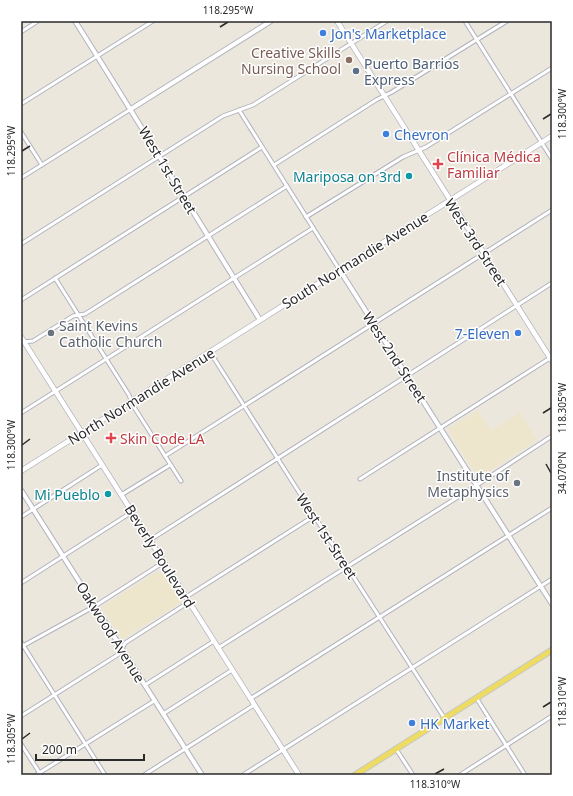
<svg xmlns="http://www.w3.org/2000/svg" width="573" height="796" viewBox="0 0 573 796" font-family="'Noto Sans',sans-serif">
<rect width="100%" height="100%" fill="#ece7dd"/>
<g fill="#ede6cd">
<polygon points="478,410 491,431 520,412 537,440 478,478 448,429"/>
<polygon points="157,572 163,574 180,601 180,603 122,639 102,607"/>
</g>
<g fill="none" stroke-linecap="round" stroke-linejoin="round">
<g stroke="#b0b2be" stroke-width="5">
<g id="minor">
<polyline points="465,21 552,159"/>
<polyline points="21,32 38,21"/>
<polyline points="21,104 153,21"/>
<polyline points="239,110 339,269"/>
<polyline points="21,132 42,165"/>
<polyline points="274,165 376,100 392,92 507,21"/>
<polyline points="21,178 131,109"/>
<polyline points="306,217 403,157 426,147 552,68"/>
<polyline points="21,244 223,116 253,105 387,21"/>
<polyline points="55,278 129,395 134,407 181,481"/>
<polyline points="21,300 262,147"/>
<polyline points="21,342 33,341 73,316 85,314 287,186"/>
<polyline points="210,352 297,489 445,719"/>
<polyline points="21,413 313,228"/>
<polyline points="165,456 552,210"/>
<polyline points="360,479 550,358"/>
<polyline points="121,495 170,465"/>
<polyline points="21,517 102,465"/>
<polyline points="150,540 552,283"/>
<polyline points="21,583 132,512"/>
<polyline points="186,597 314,516"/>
<polyline points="21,642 105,775"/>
<polyline points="21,647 95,606 164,562"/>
<polyline points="218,648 477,485 552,436"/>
<polyline points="145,685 214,641"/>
<polyline points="250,699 552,508"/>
<polyline points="477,699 525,775"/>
<polyline points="163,714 232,670"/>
<polyline points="21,716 119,654 125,643 189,602"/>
<polyline points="21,744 41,775"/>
<polyline points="396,749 413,775"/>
<polyline points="36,775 154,701"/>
<polyline points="144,775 254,705"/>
<polyline points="243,775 552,579"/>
<polyline points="460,775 552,716"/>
</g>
</g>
<g stroke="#b0b2be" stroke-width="6">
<g id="tertiary">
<path d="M75 21C138 120 198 221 260 320"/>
<polyline points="131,109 271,21"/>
<polyline points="339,269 552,604"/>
<polyline points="21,490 202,775"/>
</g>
</g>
<g stroke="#b0b2be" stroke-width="6">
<g id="secondary">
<polyline points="337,21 552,361"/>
<polyline points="21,337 299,775"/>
<polyline points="21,471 552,136"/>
</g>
</g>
<g stroke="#c8c8c8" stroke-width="7">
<polyline id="primary" points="355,775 552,650"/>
</g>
<use href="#minor" stroke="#fff" stroke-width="3"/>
<use href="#tertiary" stroke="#fff" stroke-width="4"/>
<use href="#secondary" stroke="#fff" stroke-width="4.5"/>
<use href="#primary" stroke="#eddc61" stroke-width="5"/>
</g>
<path fill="none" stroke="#2a2a2a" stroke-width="1.5" d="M220 27 228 22M543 119 551 114M22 151 30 146M543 413 551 408M22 445 30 439M546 464 551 473M543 707 551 702M22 739 30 733M435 774 444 769"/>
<g fill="#3f7fe0" stroke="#fff" stroke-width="1.5">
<circle cx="323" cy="33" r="4"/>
<circle cx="386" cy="134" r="4"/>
<circle cx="518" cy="333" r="4"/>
<circle cx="412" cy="723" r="4"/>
</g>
<circle fill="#8d6e63" stroke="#fff" stroke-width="1.5" cx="349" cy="60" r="4"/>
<circle fill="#5c6f8a" stroke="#fff" stroke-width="1.5" cx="356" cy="71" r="4"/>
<g fill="#e0444e" stroke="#fff" stroke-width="1.5">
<path d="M436 158h4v4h4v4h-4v4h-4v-4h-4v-4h4z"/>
<path d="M109 432h4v4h4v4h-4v4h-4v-4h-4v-4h4z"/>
</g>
<g fill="#0f9aa8" stroke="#fff" stroke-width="1.5">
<circle cx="409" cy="176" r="4"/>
<circle cx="108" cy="494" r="4"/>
</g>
<g fill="#6b7280" stroke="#fff" stroke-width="1.5">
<circle cx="51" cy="333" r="4"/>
<circle cx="517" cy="483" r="4"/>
</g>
<g text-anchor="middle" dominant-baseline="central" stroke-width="3" stroke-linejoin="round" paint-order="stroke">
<g font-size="14" fill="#366cbe" stroke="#fff" text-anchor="start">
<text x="331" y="33">Jon's Marketplace</text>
<text x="394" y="134">Chevron</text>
<text x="510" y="333" text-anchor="end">7-Eleven</text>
<text x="420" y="723">HK Market</text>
</g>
<g font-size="14" fill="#785e54" stroke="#fff" text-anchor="end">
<text x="341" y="52">Creative Skills<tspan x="341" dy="16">Nursing School</tspan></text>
</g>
<g font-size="14" fill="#4e5e75" stroke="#fff" text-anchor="start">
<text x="364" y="63">Puerto Barrios<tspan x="364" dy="16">Express</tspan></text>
</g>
<g font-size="14" fill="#be3a42" stroke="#fff" text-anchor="start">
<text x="447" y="156">Clínica Médica<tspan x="447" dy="16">Familiar</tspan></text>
<text x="120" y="438">Skin Code LA</text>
</g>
<g font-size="14" fill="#2a2a2a" stroke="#fff">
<text transform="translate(168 170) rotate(59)">West 1st Street</text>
<text transform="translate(476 242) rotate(57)">West 3rd Street</text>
<text transform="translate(355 260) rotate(-32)">South Normandie Avenue</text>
<text transform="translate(395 357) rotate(57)">West 2nd Street</text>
<text transform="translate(141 396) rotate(-32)">North Normandie Avenue</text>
<text transform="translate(327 536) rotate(57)">West 1st Street</text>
<text transform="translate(160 556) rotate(58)">Beverly Boulevard</text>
<text transform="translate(111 632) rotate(58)">Oakwood Avenue</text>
</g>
<g font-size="14" fill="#0d838f" stroke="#fff" text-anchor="end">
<text x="401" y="176">Mariposa on 3rd</text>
<text x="100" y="494">Mi Pueblo</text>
</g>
<g font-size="14" fill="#5b616d" stroke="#fff" text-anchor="start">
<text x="59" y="325">Saint Kevins<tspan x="59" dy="16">Catholic Church</tspan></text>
<text x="509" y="475" text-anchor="end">Institute of<tspan x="509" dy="16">Metaphysics</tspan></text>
</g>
</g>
<rect width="573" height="796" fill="none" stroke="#ffffff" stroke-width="44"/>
<path d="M36 754v6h108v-6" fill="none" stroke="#2a2a2a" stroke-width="2"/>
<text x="42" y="754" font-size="12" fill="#2a2a2a" stroke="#ffffff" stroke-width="3" paint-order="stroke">200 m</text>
<rect x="22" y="22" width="529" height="752" fill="none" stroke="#2a2a2a" stroke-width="1.5"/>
<g font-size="10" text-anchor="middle" fill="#2a2a2a">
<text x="228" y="14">118.295°W</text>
<text transform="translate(562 114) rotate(-90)" y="4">118.300°W</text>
<text transform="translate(11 151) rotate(-90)" y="4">118.295°W</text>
<text transform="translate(562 408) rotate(-90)" y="4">118.305°W</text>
<text transform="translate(11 445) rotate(-90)" y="4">118.300°W</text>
<text transform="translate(562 473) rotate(-90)" y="4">34.070°N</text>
<text transform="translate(562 702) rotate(-90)" y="4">118.310°W</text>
<text transform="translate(11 739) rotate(-90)" y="4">118.305°W</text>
<text x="435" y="788">118.310°W</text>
</g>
</svg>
